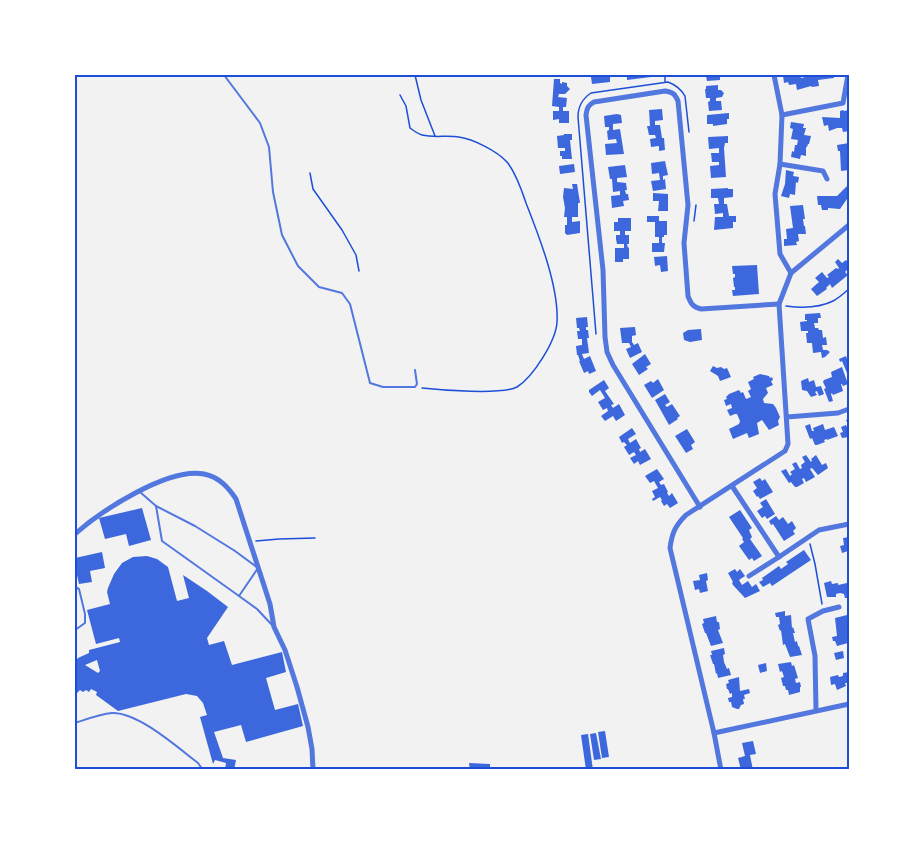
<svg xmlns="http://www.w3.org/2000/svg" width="924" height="845" viewBox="0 0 924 845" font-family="Karla,sans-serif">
<rect width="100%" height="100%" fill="#f2f2f2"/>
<g fill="#3d67dc" fill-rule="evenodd">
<polygon points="596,75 610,75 610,82 592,84 591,77 596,76"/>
<polygon points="627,75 650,75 651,77 627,80"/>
<polygon points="720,75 720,80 707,81 706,76"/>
<polygon points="783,75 800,75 801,78 810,76 810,75 834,75 834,78 818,80 819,86 812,87 811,86 797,90 796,84 789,85 788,82 784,83"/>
<polygon points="554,79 560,79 560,83 562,84 562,82 567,83 567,86 570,89 565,94 559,94 558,97 567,98 566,107 563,107 563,111 569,111 569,123 559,123 559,119 553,120 553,111 559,111 559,107 552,106"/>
<polygon points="718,85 718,90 721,90 724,93 722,97 716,98 716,101 721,101 722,110 709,111 708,102 710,101 710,98 706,98 705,89 706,89 706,86"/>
<polygon points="662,109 663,120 655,121 655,125 660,125 662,138 664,138 665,150 659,151 659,146 651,147 650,139 656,138 655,135 649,135 647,126 650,126 649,110"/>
<polygon points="843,110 844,111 849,110 849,131 843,132 842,128 837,128 829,131 828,125 824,126 822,117 840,118 840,111"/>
<polygon points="729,113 729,119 727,119 727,124 713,126 713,124 707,124 707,115"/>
<polygon points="617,114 621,115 622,123 613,124 613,130 620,129 624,154 606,155 605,144 617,143 616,139 608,140 607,131 609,130 609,127 605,127 604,116"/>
<polygon points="791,122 804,124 803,128 806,128 804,135 811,136 809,144 808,144 807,147 806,147 806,156 801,155 800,159 791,157 792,151 794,152 795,145 797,145 798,140 791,139 793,129 790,128"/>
<polygon points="564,134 572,134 572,140 570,140 572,159 562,159 562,156 560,156 560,151 565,151 565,148 558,148 557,136 564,135"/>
<polygon points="728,136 728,143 725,143 724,148 726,177 711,178 710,166 719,165 719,162 712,162 711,153 719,153 719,148 709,149 708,137"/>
<polygon points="849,143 849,170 841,171 840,151 838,151 837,145"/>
<polygon points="665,161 668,175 663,176 663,180 665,179 666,189 653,191 651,181 660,180 659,173 652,174 651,163"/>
<polygon points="574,164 575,172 560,174 559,166"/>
<polygon points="625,165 627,177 617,178 617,182 626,183 627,190 625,190 626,194 628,194 629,200 623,201 624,206 612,208 611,196 620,195 620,191 613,192 612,179 610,179 608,167"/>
<polygon points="786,170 794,172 793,176 799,177 798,183 796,182 795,195 790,194 789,198 781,196 785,184"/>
<polygon points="572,184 577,184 580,203 578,203 578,217 572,217 572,222 580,221 580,233 567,235 565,233 565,225 567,225 567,217 564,217 565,208 563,197 564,188 573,189"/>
<polygon points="849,184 849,201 847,199 840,209 828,208 828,210 822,210 821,205 818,205 817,196 837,196"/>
<polygon points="728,188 728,189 733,189 733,197 724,198 724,204 727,204 729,216 736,216 736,222 733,222 733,228 714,230 715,217 723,217 723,213 715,214 714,204 719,204 718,198 711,198 711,189"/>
<polygon points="653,193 668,194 668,211 658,211 659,201 653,201"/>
<polygon points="803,205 805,219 803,219 804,226 805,226 806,234 798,234 799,241 796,242 797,245 784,246 784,239 787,239 786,229 793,228 790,206"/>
<polygon points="647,216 659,216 659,221 667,221 667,235 664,235 664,237 662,237 662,243 665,243 664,252 652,252 652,243 659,243 659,237 655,237 655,222 647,222"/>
<polygon points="618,218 631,218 631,231 625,231 625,235 629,235 629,244 627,244 628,248 629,247 629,259 623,259 623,262 615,262 615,248 624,248 624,244 617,244 616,239 616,235 620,235 620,231 614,231 614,222 618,222"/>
<polygon points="667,256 668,271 661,272 660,265 655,266 654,257"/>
<polygon points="838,259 842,263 846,260 847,261 849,260 849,273 847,270 845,272 848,275 832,288 830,284 826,288 827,289 817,296 811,289 819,282 815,278 822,272 827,278 829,277 827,275 836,268 838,269 839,268 835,262"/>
<polygon points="757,265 759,294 733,296 732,290 735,290 735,287 734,287 733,278 735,277 735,274 733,274 732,266"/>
<polygon points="820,313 821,318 818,318 818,323 814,323 815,328 818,328 819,330 822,330 823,338 826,337 827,345 822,345 823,350 827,350 830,352 825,357 822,358 821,352 813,353 812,343 807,343 806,333 808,333 808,331 801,331 800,322 807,321 807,320 805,320 805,314"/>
<polygon points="587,317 588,327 586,327 586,330 588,330 589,338 587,338 589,353 582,354 584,359 590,356 596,371 589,374 588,371 584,373 579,361 580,361 578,355 577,355 576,346 582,345 582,339 578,339 577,331 580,331 579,328 577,328 576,318"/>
<polygon points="635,327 636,335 632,336 632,342 634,345 638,343 642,352 630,358 626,349 631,347 629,343 622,343 620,328"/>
<polygon points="701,329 702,340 690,342 684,340 683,333 688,330"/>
<polygon points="645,354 651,364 646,367 648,369 639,375 632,364"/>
<polygon points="846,356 847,359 849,358 849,372 847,373 842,361 840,362 839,359"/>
<polygon points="713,366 717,368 721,367 724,369 727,368 731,377 720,381 718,376 710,371"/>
<polygon points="842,367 848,384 843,386 842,384 841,384 843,391 833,395 832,393 831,394 833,401 829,402 824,389 826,388 823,382 824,380 832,377 831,372"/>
<polygon points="760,374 769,376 770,378 772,377 773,380 771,381 773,385 766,388 768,393 763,399 764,403 773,404 776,408 780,417 778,421 779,425 769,430 762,420 757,423 759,434 749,438 747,433 733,439 729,429 739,424 740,421 737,414 735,414 730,416 727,410 732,408 731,404 726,406 724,400 727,399 726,397 729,394 739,390 741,393 743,392 746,399 751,397 748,391 751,389 748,382 754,379 753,377"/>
<polygon points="808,378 809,382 814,380 816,387 821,386 824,394 819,396 817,391 815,392 817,395 811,397 807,391 802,390 801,381"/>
<polygon points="658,379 664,390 652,398 644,385 651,381 653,383"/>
<polygon points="604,380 609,388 605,391 614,404 611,405 613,408 619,404 625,415 616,421 613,416 605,421 601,416 608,411 607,408 603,410 598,402 605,398 600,390 592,396 589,392 589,390"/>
<polygon points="665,394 670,402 665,405 667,407 672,404 680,416 677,418 678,419 669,425 655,400"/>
<polygon points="849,418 849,437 842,438 840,433 843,432 841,427 846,425 847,427 849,427 846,420"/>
<polygon points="810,424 812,431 814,431 813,428 823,424 825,430 834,427 838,436 827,440 827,439 824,440 825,442 817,445 815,445 812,438 810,439 805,426"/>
<polygon points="632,428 636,434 628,439 630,443 636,439 641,448 639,449 640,452 645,449 651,459 640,465 638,461 634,464 630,458 636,455 634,452 629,455 624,447 627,445 624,442 622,443 619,437"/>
<polygon points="687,429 695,442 691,445 693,449 686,453 675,436"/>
<polygon points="806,455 811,462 812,460 811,459 816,455 822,465 826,463 828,468 818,475 812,468 810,469 815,477 806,482 804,478 802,479 804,483 797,487 795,487 791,482 789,483 781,471 786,469 790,476 792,474 790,472 795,469 792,464 796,462 800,469 802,468 801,465 805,462 802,457"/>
<polygon points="657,469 664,479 659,482 661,485 664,484 668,492 667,493 669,496 672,493 678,503 670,508 667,504 664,506 661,501 662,500 660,497 653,501 652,499 655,497 652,491 658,488 654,481 650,483 645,476"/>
<polygon points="760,478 762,481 765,479 773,492 760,499 758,496 757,497 753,491 757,488 753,482"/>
<polygon points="766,499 775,514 767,519 765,516 762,518 757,511 763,507 760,503"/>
<polygon points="142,508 151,540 129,546 126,534 105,539 99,518"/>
<polygon points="740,510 752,528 749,530 752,537 750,539 762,556 754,561 752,558 749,560 739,546 744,542 742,539 743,538 729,517"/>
<polygon points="776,516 779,520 783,517 788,524 792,521 796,528 793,531 795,534 784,541 773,524 771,525 769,521"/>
<polygon points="849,537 848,551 842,553 840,546 844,545 843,538"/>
<polygon points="804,550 811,560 772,586 770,583 763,587 759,582 763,580 762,578 779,566 781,569 788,564 786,562"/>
<polygon points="102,552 105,568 90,571 92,582 79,584 75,566 75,558"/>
<path d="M147 556 157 559 168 567 177 601 189 598 183 575 207 591 228 607 207 638 209 645 224 641 232 665 282 652 286 672 266 678 275 710 298 704 303 726 246 742 241 725 214 732 223 758 236 760 234 770H225L226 763 215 760 213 764 200 717 207 715 203 703 197 696 186 694 118 711 96 695 97 692 91 689 89 692 86 690 83 692 80 690 77 693 75 690V662L78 658 89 653V650L120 642 119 638 96 644 87 610 110 604 107 592 108 588 114 574 122 563 133 557ZM97 660 100 671 98 673 85 665Z"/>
<polygon points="735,569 737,572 740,569 745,576 739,580 742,585 748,581 752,587 756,584 760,591 745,598 733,585 732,583 733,582 728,573"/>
<polygon points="707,573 708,580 706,581 708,591 700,593 699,589 695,590 693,581 700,580 699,575"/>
<polygon points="831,581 832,584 838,583 838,585 847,583 847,586 849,586 849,598 845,598 844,594 840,593 836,594 836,597 827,597 824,583"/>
<polygon points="785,611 785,616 791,615 792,628 793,627 795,633 793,633 795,642 797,641 798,646 799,646 802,655 790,657 785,644 783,645 781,630 780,631 778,625 780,624 779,617 776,617 775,613"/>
<polygon points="847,615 849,623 848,624 849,633 848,634 849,638 847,638 848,643 837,646 835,641 833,641 832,637 837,636 835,618"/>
<polygon points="716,616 717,622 719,622 720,629 718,630 723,643 711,646 706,633 705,633 702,624 704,623 703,619"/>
<polygon points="724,648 725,654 723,655 724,662 727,669 729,668 731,675 718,678 717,673 716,674 714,664 713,664 710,655 712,655 711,651"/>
<polygon points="843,651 844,658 836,660 834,653"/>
<polygon points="791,662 792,666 794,665 798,678 795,679 796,683 800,682 801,687 800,687 800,692 789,695 788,690 786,690 785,686 783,686 781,678 784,677 782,671 780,672 778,664"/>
<polygon points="766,663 767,671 760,673 758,665"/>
<polygon points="849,672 849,683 845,683 846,686 837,690 835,684 831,685 830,677 838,675 839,677 843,676 843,673"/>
<polygon points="739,677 740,691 749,689 750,693 744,695 745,699 743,699 744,704 741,705 739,709 737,709 732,707 731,702 729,702 728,698 732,697 732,693 730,694 728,689 727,689 726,684 729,683 728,680"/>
<polygon points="605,731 609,757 602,758 598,732"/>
<polygon points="596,733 601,759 594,760 590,734"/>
<polygon points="588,734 593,770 586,770 581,735"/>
<polygon points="753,741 756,754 750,755 753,770 741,770 738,758 745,756 742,743"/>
<polygon points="469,763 490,764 490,770 470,770"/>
</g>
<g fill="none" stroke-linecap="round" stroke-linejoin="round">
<g stroke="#1d4ed8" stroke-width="1.5">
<polyline points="415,75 421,100 435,136"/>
<polyline points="665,75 665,82"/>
<path d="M400 95 406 106 410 128C414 131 418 134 422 135 434 138 447 135 459 137 473 139 497 151 507 162 515 172 522 191 526 203 539 236 559 287 557 322 556 341 533 377 517 387 502 395 440 390 422 388"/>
<polyline points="310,173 313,189 342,230 356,255 359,271"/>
<polyline points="694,221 696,205"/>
<path d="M786 306C801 308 819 308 833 301 839 298 844 293 849 289"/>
<path d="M596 334 578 117C578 106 582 99 591 93L668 82C676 85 681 89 685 96L689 132"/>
<polyline points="256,541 279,539 315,538"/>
<polyline points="810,544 815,564 822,604"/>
</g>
<g stroke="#5277de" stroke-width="2">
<polyline points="224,75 260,123 269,147 273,192 282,235 298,266 319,287 342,293 350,304 370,383 383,387 415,387 417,384 415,370"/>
<polyline points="140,492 156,506 195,526 235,551 258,568 239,596 257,609 273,626"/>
<polyline points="156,506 162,541 239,596"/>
<polyline points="75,587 79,589 85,614 85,623 75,630"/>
<path d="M75 723C87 719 100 714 112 713 138 712 177 747 198 763L203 770"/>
</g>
<g stroke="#5277de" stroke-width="5">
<polyline points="774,75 782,115 780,164 775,194 780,254 791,273"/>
<polyline points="782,115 843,103 848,75"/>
<polyline points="780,164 823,171 827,179"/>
<polyline points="787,417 838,413 849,409"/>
<polyline points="732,486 779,557 819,530 849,524"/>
<path d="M700 507 613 365 607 352 605 337 603 270 586 115C587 108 588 105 594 102L665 91C673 92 675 94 678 101L688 205 684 243 688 296C691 304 693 307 701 309L779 304"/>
<path d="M75 534C101 511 168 467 204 474 219 477 228 487 236 499L270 604 274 627 285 650 297 687 308 727 312 749 313 770"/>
<polyline points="749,576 779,557"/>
<polyline points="816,710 815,656 808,619 823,611 839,607"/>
<polyline points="714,733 849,704"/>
<path d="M721 770 714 733 670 548C672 533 675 526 686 515L785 451 788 444 779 304 791 273 849 225"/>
</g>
</g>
<rect width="924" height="845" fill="none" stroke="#ffffff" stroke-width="153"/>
<rect x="76" y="76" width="772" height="692" fill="none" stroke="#1d4ed8" stroke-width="2"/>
</svg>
